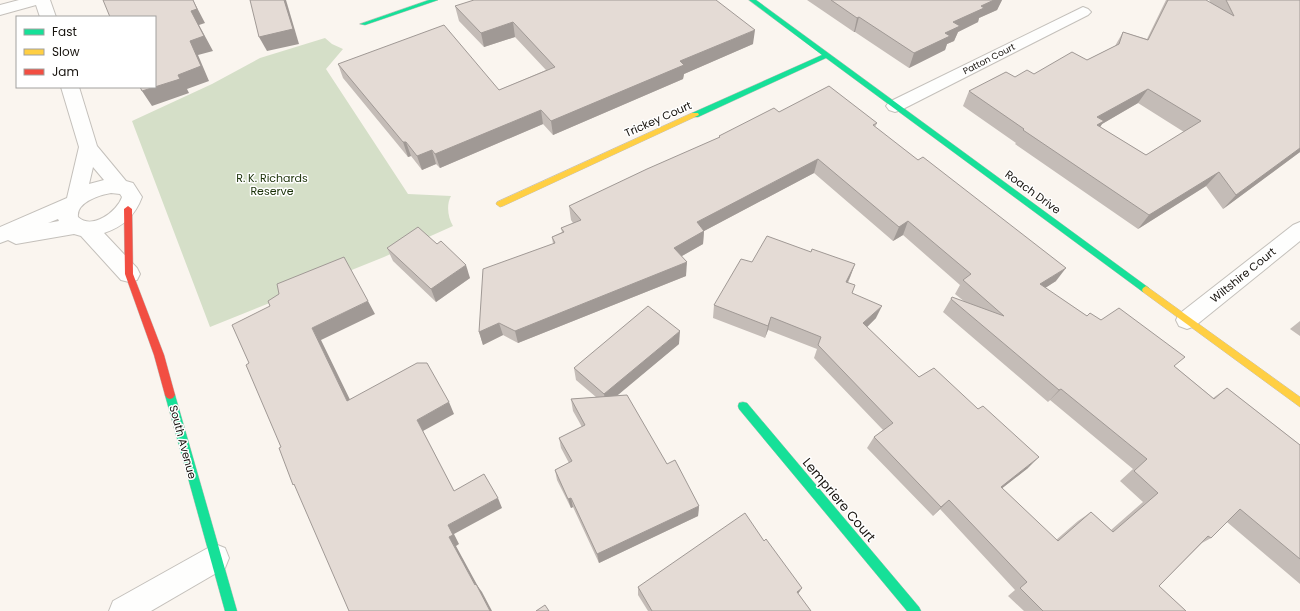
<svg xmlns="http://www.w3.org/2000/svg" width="1300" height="611" viewBox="0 0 1300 611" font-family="Poppins,sans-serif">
<rect width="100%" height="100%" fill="#faf5ef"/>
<path fill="#d5dfc8" d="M325 38 332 44 343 49 326 69 408 194 451 196C446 205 448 218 453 226L384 257 210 327 132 121 212 84 260 58Z"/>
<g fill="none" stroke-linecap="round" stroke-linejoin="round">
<g stroke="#c4c0bb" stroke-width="2">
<g id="street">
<polygon points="19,0 50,0 56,17 40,17 36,5 0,15 0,5"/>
<polygon points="1083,7 1088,9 1091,12 1088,15 901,110 895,112 889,110 886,106 889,102"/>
<path d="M61 87H79L97 146 126 181 133 183 142 197C135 216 123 227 104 233L137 268 140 274 137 280 129 282 121 280 81 236 74 234 16 244 8 240 0 243V227L67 198 79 147ZM93 167 104 180 89 184ZM111 193 120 194 122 197C117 212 92 230 78 217 76 202 100 195 111 193ZM58 219 59 221 48 223Z"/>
<polygon points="1300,222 1300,241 1195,326 1187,329 1179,326 1176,320 1179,314 1293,225"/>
<polygon points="215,544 225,548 229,558 225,568 151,611 109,611 113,601"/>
</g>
</g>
<g stroke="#c4c0bb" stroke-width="1">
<g id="fast">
<polygon points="429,0 438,0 365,25 360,24"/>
<polygon points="749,0 756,0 1149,288 1150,290 1149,292 1143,292 826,58 698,117 692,117 692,113 822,55"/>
<polygon points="170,391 173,392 175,395 237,611 225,611 165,395 167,392"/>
<polygon points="743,402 747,403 919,607 921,611 907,611 739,409 738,406 739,403"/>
</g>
</g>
<g stroke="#c4c0bb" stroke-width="1">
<g id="slow">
<polygon points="692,113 698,113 699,115 503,206 500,207 496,204 497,202"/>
<polygon points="1146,286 1300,397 1300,407 1143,292 1142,290 1143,288"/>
</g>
</g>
<g stroke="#c4c0bb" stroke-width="1">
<polygon id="jam" points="128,206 132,209 133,274 164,355 175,395 173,398 170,399 167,398 165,395 154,355 125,274 124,209"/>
</g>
<use href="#street" fill="#fefefd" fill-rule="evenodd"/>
<use href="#fast" fill="#16e098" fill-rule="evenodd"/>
<use href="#slow" fill="#ffcf43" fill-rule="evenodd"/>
<use href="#jam" fill="#f24e42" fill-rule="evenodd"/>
</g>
<g fill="#c4bcb7" fill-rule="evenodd">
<polygon points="807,0 1002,0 997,10 979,18 978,22 958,32 954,41 947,44 945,50 909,68 855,32 854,32"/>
<path d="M1166 0H1206L1211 3 1209 0H1300V152L1223 209 1206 186 1138 229 1015 144 1016 143 963 106 969 91 1015 77 1034 74 1087 60 1115 46 1123 32 1147 39ZM1138 103 1184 132 1146 155 1100 127 1102 124Z"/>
<polygon points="455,6 753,44 684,74 683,79 553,135 543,124 440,168 436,164 422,170 411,156 408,157 343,78 338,64 499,90 546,70 515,37 484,47 459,21"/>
<polygon points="779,112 877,123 875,127 1056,281 1045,288 1087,316 1101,320 1174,366 1213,398 1227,388 1300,445 1300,584 1227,522 1211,538 1202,543 1159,586 1186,611 1024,611 1008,596 1015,590 940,509 933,516 867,448 874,437 883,430 814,358 817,349 768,330 765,338 713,318 714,305 752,262 811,252 855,264 848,283 852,293 876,318 867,327 919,377 1028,468 1002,488 1056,540 1078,521 1091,512 1111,530 1143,502 1120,481 1133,469 1050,400 1048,402 943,312 952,297 965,302 955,294 960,285 903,235 893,241 814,173 704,231 703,244 682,256 686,276 518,343 503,335 483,345 479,332 553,244 552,237 562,232 561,228 573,223 571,220 569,206 719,138 719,136"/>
<polygon points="387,248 470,278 436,302 393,261"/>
<polygon points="1300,321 1300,336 1290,329"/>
<polygon points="679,344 617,395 667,464 699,506 698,516 599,563 573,507 571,508 557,480 555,470 569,463 561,448 559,438 582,427 573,411 571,399 596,397 576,380 574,368"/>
<polygon points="764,541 802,588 798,594 811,611 648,611 638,595 638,587"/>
</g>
<g fill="#a09995">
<polygon points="193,0 205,23 199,25 213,51 198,55 209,81 187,89 189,93 152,106 142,91 178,75 190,41 191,11"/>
<polygon points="284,0 286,0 299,44 267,51 259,37"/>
<polygon points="990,0 1002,0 997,10 979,18 978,22 958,32 954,41 947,44 945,50 909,68 914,53 945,33 953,22 981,6"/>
<polygon points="859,17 855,32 854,32 857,18"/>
<polygon points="513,22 515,37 484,47 481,33"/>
<polygon points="755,30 753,44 684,74 683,79 553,135 551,121 680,61"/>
<polygon points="1148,89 1138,103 1102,124 1095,135 1097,117"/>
<polygon points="541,110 543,124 440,168 435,154"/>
<polygon points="403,142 406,142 411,156 408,157"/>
<polygon points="1300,148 1300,152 1223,209 1236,195"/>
<polygon points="432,150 436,164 422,170 417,156"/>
<polygon points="818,159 814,173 704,231 703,244 673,261 674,248 697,222"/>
<polygon points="1219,172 1206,186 1138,229 1149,215"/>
<polygon points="908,221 903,235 893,241 899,227"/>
<polygon points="687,262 686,276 518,343 515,331"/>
<polygon points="855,264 850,277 841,295 846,282"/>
<polygon points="466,265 470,278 436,302 431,289"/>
<polygon points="1066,268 1056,281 1031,297 1040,284"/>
<polygon points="368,301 375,314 321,340 356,412 347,401 312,328"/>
<polygon points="882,306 876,318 858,336 863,323"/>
<polygon points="771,317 768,330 765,338 768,326"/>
<polygon points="499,323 503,335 483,345 479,332"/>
<polygon points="680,331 679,344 606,405 604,394"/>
<polygon points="1061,389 1048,402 1059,390"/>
<polygon points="449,402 454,414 423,431 460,501 417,420"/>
<polygon points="1039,457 1028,468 991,497 1001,487"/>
<polygon points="498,498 502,508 454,534 459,544 456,546 481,592 475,585 449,537 448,525"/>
<polygon points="571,498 573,507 571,508 568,499"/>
<polygon points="949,500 933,516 941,507"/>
<polygon points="699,506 698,516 599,563 597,554"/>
<polygon points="476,584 482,592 492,611 490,611"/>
<polygon points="802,588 797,595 797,592"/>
</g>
<g fill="#e4dbd5" stroke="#a09995" fill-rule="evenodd">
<polygon points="103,0 193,0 197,9 191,11 204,36 190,41 201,66 178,75 180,79 142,91 140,87 155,87 155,17 110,17"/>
<polygon points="250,0 284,0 293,29 259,37"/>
<polygon points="474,0 716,0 755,30 680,61 684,65 551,121 541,110 435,154 432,150 417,156 406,142 403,142 338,64 444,25 499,90 555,67 513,22 481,33 455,6"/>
<polygon points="831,0 994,0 981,6 984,8 953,22 960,26 945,33 950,36 914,53 859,17 857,18"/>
<path d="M1168 0H1206L1234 16 1226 0H1300V148L1236 195 1219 172 1149 215 1023 130 1024 129 969 91 1006 72 1015 77 1027 70 1034 74 1072 52 1087 60 1119 44 1123 32 1148 40ZM1148 89 1201 121 1146 155 1097 125 1104 121 1097 117Z"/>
<polygon points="829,86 877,123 873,125 918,160 923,157 1066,268 1040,284 1087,316 1090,313 1101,320 1119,308 1185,357 1174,366 1214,399 1227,388 1300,445 1300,559 1240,509 1211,538 1208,536 1159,586 1186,611 1043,611 1020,588 1027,582 949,500 941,507 874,437 893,423 818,345 821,337 771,317 768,326 714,305 741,259 752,262 767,236 811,252 812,249 855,264 846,282 855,285 852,293 882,306 863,323 919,377 934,368 978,409 983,406 1039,457 1001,487 1058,541 1091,512 1113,532 1158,493 1134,471 1147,459 1061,389 1059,390 951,299 952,297 1004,316 963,280 971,274 908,221 899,227 818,159 697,222 704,231 674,248 687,262 515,331 499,323 479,332 483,269 555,243 552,237 564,232 561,228 581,220 569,206 647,169 720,137 719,136 774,108 779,112"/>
<polygon points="418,227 437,244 441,241 466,265 431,289 387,248"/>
<polygon points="344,257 368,301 312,328 347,401 417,363 427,363 449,402 417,420 454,491 484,474 498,498 448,525 453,535 449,537 475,585 476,584 490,611 349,611 294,484 293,485 279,448 281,447 246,365 249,363 232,325 270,306 268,301 279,294 277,284"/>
<polygon points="648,306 680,331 604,394 574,368"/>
<polygon points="627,395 667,464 675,460 699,506 597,554 571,498 568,499 555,470 572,461 559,438 585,425 571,399"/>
<polygon points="745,513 764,541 766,539 802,588 797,592 811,611 652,611 638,587"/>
<polygon points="545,605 549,611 536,611"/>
</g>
<g text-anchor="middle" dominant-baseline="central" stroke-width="3" stroke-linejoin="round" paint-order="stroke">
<g font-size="9" fill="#17130e" stroke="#fff">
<text transform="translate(989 59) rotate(-27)">Patton Court</text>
</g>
<g font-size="11" fill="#17130e" stroke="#fff">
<text transform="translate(658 119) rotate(-24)">Trickey Court</text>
<text transform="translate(1033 192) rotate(36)">Roach Drive</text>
<text transform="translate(1243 275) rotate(-39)">Wiltshire Court</text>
<text transform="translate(183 442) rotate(75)">South Avenue</text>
</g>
<g font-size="11" fill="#1a3107" stroke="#fff">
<text x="272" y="178">R. K. Richards<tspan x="272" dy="13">Reserve</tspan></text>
</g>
<g font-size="13" fill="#17130e" stroke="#fff">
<text transform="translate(839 500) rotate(50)">Lempriere Court</text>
</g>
</g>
<rect x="16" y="16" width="140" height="72" fill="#ffffff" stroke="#a2a19f"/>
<rect x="24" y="29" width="20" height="6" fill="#16e098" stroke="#a2a19f"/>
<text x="52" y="36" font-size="12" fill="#17130e">Fast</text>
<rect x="24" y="49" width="20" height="6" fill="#ffcf43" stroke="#a2a19f"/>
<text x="52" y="56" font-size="12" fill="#17130e">Slow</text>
<rect x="24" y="69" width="20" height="6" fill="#f24e42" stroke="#a2a19f"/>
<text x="52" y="76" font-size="12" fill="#17130e">Jam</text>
</svg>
